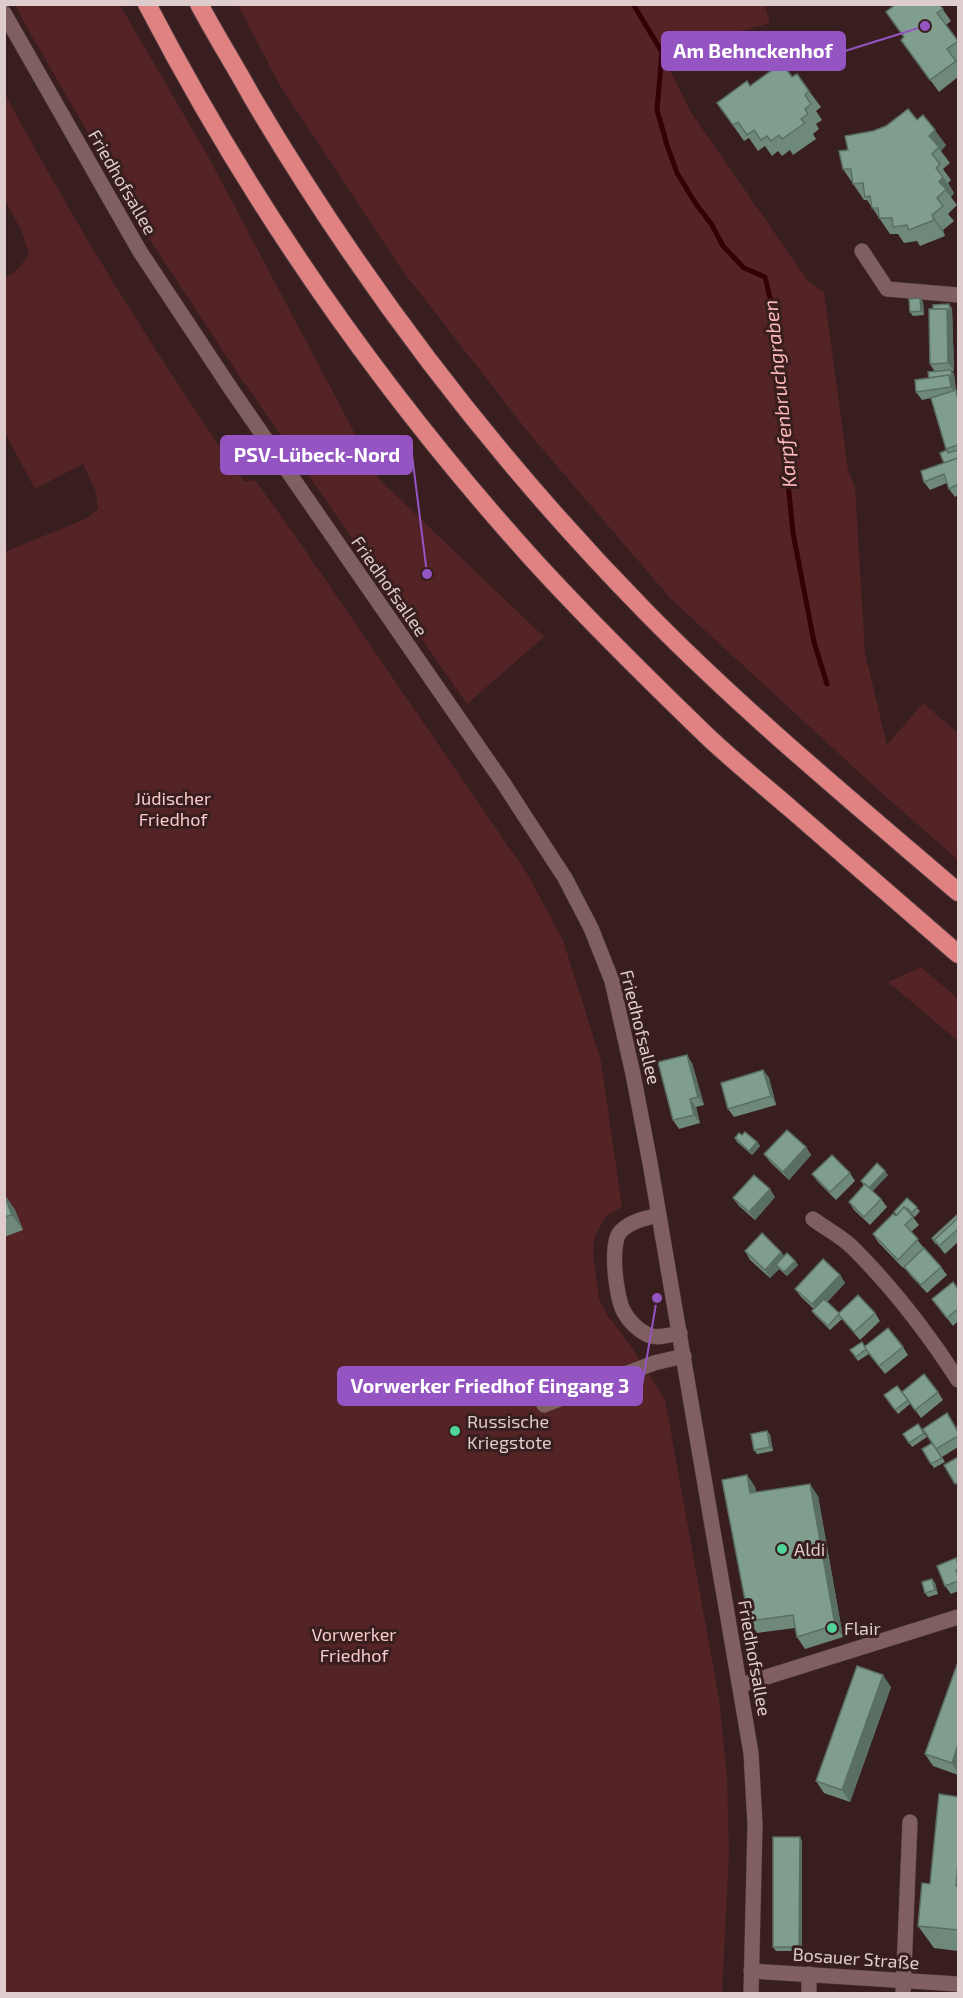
<svg xmlns="http://www.w3.org/2000/svg" width="963" height="1998" viewBox="0 0 963 1998" font-family="'Exo 2',sans-serif">
<rect width="100%" height="100%" fill="#381e1e"/>
<g fill="#542325">
<polygon points="15,5 120,5 209,158 379,479 544,637 467,704 241,378 153,245 34,40"/>
<polygon points="238,5 765,5 770,23 662,53 690,111 808,281 824,292 848,470 855,487 865,653 887,745 923,703 958,733 958,860 874,786 671,599 532,437 402,270 279,84"/>
<path d="M4 92C76 227 157 356 244 482L255 480 294 534 528 875 563 940 601 1061 622 1207 606 1216 595 1236 593 1253 599 1299 608 1316 629 1343 665 1399 719 1699 727 1777 729 1852 722 1993H5V552L87 518 98 509 96 492 83 464 35 489 5 433 4 305 6 300 5 278 18 269 29 254 21 230 5 200Z"/>
<polygon points="921,967 958,999 958,1041 888,982"/>
</g>
<g fill="none" stroke-linecap="round" stroke-linejoin="round">
<polyline stroke="#330007" stroke-width="5" points="633,4 662,52 657,110 667,145 677,173 696,204 712,225 723,246 744,268 765,277 773,310 779,393 793,533 814,642 827,684"/>
<g stroke="#503a3b" stroke-width="16">
<g id="minor">
<polyline points="4,13 139,250 231,389 504,784 565,878 591,928 612,981 633,1074 650,1163 751,1753 755,1824 751,1994"/>
<polyline points="862,251 887,289 958,295"/>
<path d="M659 1215C646 1218 631 1221 621 1231 609 1242 616 1299 624 1312 629 1321 638 1330 648 1335 656 1339 670 1335 680 1333"/>
<path d="M813 1219C826 1229 843 1237 854 1249 892 1287 929 1335 958 1380"/>
<polyline points="544,1405 654,1363 684,1356"/>
<polyline points="741,1685 958,1617"/>
<polyline points="751,1971 958,1984"/>
<polyline points="809,1994 809,1974"/>
<polyline points="903,1994 910,1822"/>
</g>
</g>
<g stroke="#503a3b" stroke-width="20">
<g id="highway">
<path d="M147 4C250 202 379 388 528 554 584 616 645 676 705 734 732 760 762 784 791 809 847 857 902 906 958 954"/>
<path d="M199 4C216 36 235 66 252 97 363 285 493 456 646 612 744 712 852 801 958 892"/>
</g>
</g>
<use href="#minor" stroke="#7f5f5f" stroke-width="15"/>
<use href="#highway" stroke="#e08182" stroke-width="18"/>
</g>
<g fill="#6e8879">
<polygon points="939,4 951,21 946,25 958,42 958,59 956,61 958,64 958,77 939,92 901,40"/>
<polygon points="792,77 809,91 821,107 816,111 822,120 816,124 819,129 813,134 816,139 793,155 790,150 782,156 778,151 772,156 765,146 758,151 749,138 744,141 717,103 750,86"/>
<polygon points="917,120 946,145 941,151 950,163 943,169 951,180 948,183 954,193 951,197 957,205 948,214 954,221 943,230 945,236 920,246 917,241 904,243 898,234 890,234 867,200 864,200 843,169 848,150 873,131"/>
<polygon points="920,298 923,302 924,315 913,316 910,312"/>
<polygon points="952,308 954,371 952,371 954,374 956,390 958,395 958,495 955,497 949,489 947,483 930,490 924,482 944,463 947,450 931,398 922,400 916,392 935,372 930,364"/>
<polygon points="692,1063 704,1105 696,1107 700,1123 679,1129 673,1120"/>
<polygon points="763,1070 769,1078 776,1105 734,1117 728,1109"/>
<polygon points="735,1138 757,1142 760,1146 752,1155 737,1142"/>
<polygon points="806,1147 811,1155 789,1180 770,1162 764,1154"/>
<polygon points="850,1173 855,1181 836,1200 818,1182 812,1174"/>
<polygon points="888,1175 872,1191 881,1199 887,1207 870,1225 854,1210 849,1202 864,1186 861,1181"/>
<polygon points="4,1194 15,1210 23,1230 4,1237"/>
<polygon points="775,1197 755,1220 739,1206 733,1198"/>
<polygon points="907,1198 920,1211 915,1217 909,1212 919,1225 911,1232 924,1248 908,1263 941,1267 947,1275 927,1293 910,1275 904,1267 903,1268 878,1242 873,1234 896,1215 894,1212"/>
<polygon points="958,1214 958,1242 945,1254 932,1238"/>
<polygon points="745,1251 781,1252 784,1256 795,1261 798,1265 787,1276 779,1269 770,1278 750,1260"/>
<polygon points="840,1275 845,1283 827,1302 839,1313 875,1313 880,1321 860,1340 842,1319 830,1330 815,1315 812,1311 814,1309 801,1297 795,1289"/>
<polygon points="958,1289 958,1321 953,1326 932,1299"/>
<polygon points="865,1347 903,1347 908,1355 885,1374 869,1354 858,1361 850,1350"/>
<polygon points="897,1386 910,1404 898,1414 884,1395"/>
<polygon points="902,1392 938,1392 943,1400 921,1418"/>
<polygon points="947,1413 958,1430 958,1447 942,1457 945,1462 934,1468 931,1464 932,1443"/>
<polygon points="918,1424 927,1437 912,1447 903,1434"/>
<polygon points="767,1431 770,1435 773,1451 757,1454 754,1450"/>
<polygon points="747,1475 755,1487 756,1492 818,1496 843,1637 805,1649 797,1637 795,1628 757,1633 749,1621"/>
<polygon points="958,1562 958,1591 951,1594 945,1586"/>
<polygon points="932,1579 935,1583 938,1594 928,1597 925,1593"/>
<polygon points="958,1662 958,1775 933,1766 925,1754"/>
<polygon points="891,1687 850,1802 824,1793 816,1781"/>
<polygon points="958,1797 958,1951 934,1948 918,1926 930,1884"/>
<polygon points="802,1841 802,1951 776,1951 773,1947"/>
</g>
<g fill="#5a6f63">
<polygon points="935,130 946,145 941,151 929,136"/>
<polygon points="943,177 954,193 951,197 939,182"/>
<polygon points="932,215 943,230 945,236 934,220"/>
<polygon points="920,298 923,302 924,315 921,311"/>
<polygon points="949,304 952,308 954,371 948,363 947,309"/>
<polygon points="951,370 954,374 956,395 951,387 949,375"/>
<polygon points="687,1055 692,1063 704,1105 698,1097"/>
<polygon points="763,1070 769,1078 776,1105 771,1096"/>
<polygon points="690,1099 696,1107 700,1123 694,1115"/>
<polygon points="757,1142 760,1146 752,1155 749,1151"/>
<polygon points="806,1147 811,1155 789,1180 783,1172"/>
<polygon points="885,1171 888,1175 871,1193 868,1189"/>
<polygon points="770,1189 775,1197 755,1220 749,1212"/>
<polygon points="4,1194 15,1210 23,1230 12,1215"/>
<polygon points="781,1252 787,1260 776,1265 779,1269 770,1278 765,1270"/>
<polygon points="795,1261 798,1265 787,1276 784,1272"/>
<polygon points="840,1275 845,1283 818,1312 812,1304"/>
<polygon points="767,1431 770,1435 773,1451 770,1447"/>
<polygon points="747,1475 755,1487 759,1506 750,1493"/>
<polygon points="810,1484 818,1496 843,1637 835,1625"/>
<polygon points="932,1579 935,1583 938,1594 935,1590"/>
<polygon points="883,1675 891,1687 850,1802 842,1790"/>
<polygon points="958,1744 958,1773 952,1763"/>
<polygon points="800,1837 802,1841 802,1951 799,1947"/>
<polygon points="958,1863 958,1890 956,1886"/>
</g>
<g fill="#809e8d" stroke="#5a6f63" stroke-width="1.5">
<polygon points="896,4 939,4 943,9 937,13 958,41 947,49 956,61 930,80 901,40 904,37 886,12"/>
<polygon points="782,63 792,77 797,74 809,91 805,95 811,104 805,109 808,114 801,119 805,123 782,139 779,135 771,141 767,136 761,140 754,130 747,135 738,122 733,125 717,103 747,81 750,86"/>
<polygon points="908,109 917,120 923,115 935,130 929,136 939,147 932,154 940,164 936,168 943,177 939,182 946,189 937,198 943,206 932,215 934,220 909,230 907,225 893,227 892,218 879,218 878,208 872,208 870,196 865,197 863,183 853,184 851,169 843,169 839,151 848,150 845,136 873,131 886,126"/>
<polygon points="920,298 921,311 910,312 909,299"/>
<polygon points="949,304 950,313 947,309 933,309 933,305"/>
<polygon points="929,309 947,309 948,363 930,364"/>
<polygon points="951,370 952,379 949,375 929,378 928,372"/>
<polygon points="949,375 951,387 916,392 915,380"/>
<polygon points="956,390 958,400 958,445 946,449 931,398"/>
<polygon points="947,450 948,453 958,450 958,458 944,463 940,453"/>
<polygon points="958,458 958,484 949,489 944,474 924,482 921,471"/>
<polygon points="687,1055 698,1097 690,1099 694,1115 673,1120 658,1062"/>
<polygon points="763,1070 771,1096 728,1109 721,1083"/>
<polygon points="787,1130 806,1147 783,1172 764,1154"/>
<polygon points="745,1132 757,1142 749,1151 735,1138 739,1133 742,1135"/>
<polygon points="832,1155 850,1173 830,1192 812,1174"/>
<polygon points="877,1163 885,1171 869,1188 861,1181"/>
<polygon points="754,1175 770,1189 749,1212 733,1198"/>
<polygon points="865,1184 881,1199 864,1217 849,1202"/>
<polygon points="4,1195 12,1215 4,1217"/>
<polygon points="907,1198 917,1207 912,1213 907,1208 906,1209 904,1207 897,1215 894,1212"/>
<polygon points="904,1207 913,1217 905,1225 918,1239 898,1260 873,1234 893,1214 896,1216"/>
<polygon points="958,1214 958,1218 934,1240 936,1244 932,1238"/>
<polygon points="958,1218 958,1229 939,1246 934,1240"/>
<polygon points="762,1233 781,1252 765,1270 745,1251"/>
<polygon points="924,1248 941,1267 921,1285 904,1267"/>
<polygon points="787,1253 795,1261 784,1272 776,1265"/>
<polygon points="823,1259 840,1275 812,1304 795,1289"/>
<polygon points="953,1282 958,1289 958,1309 947,1318 932,1299"/>
<polygon points="858,1295 875,1313 854,1332 838,1314"/>
<polygon points="824,1299 839,1313 839,1314 828,1326 812,1311"/>
<polygon points="888,1328 903,1347 879,1366 864,1347"/>
<polygon points="862,1342 866,1349 856,1357 850,1350"/>
<polygon points="924,1374 938,1392 915,1410 902,1392"/>
<polygon points="897,1386 908,1400 895,1410 884,1395"/>
<polygon points="947,1413 958,1432 958,1436 936,1449 923,1429"/>
<polygon points="918,1424 924,1433 909,1443 903,1434"/>
<polygon points="767,1431 770,1447 754,1450 751,1434"/>
<polygon points="932,1443 942,1458 931,1464 922,1449"/>
<polygon points="958,1457 958,1482 955,1484 944,1465"/>
<polygon points="747,1475 750,1493 810,1484 835,1625 797,1637 793,1615 749,1621 722,1480"/>
<polygon points="956,1558 958,1565 958,1569 956,1570 958,1577 958,1581 945,1586 937,1566"/>
<polygon points="932,1579 935,1590 925,1593 922,1582"/>
<polygon points="958,1662 958,1744 952,1763 925,1754"/>
<polygon points="857,1666 883,1675 842,1790 816,1781"/>
<polygon points="939,1794 958,1797 958,1863 956,1886 958,1887 958,1930 918,1926 922,1883 930,1884"/>
<polygon points="773,1837 800,1837 799,1947 773,1947"/>
</g>
<g fill="#4fd399" stroke="#381e1e" stroke-width="2">
<circle cx="455" cy="1431" r="6"/>
<circle cx="782" cy="1549" r="6"/>
<circle cx="832" cy="1628" r="6"/>
</g>
<g text-anchor="middle" dominant-baseline="central" stroke-width="6" stroke-linejoin="round" paint-order="stroke">
<g font-size="18" fill="#dfcccc" stroke="#381e1e">
<text transform="translate(123 182) rotate(60)">Friedhofsallee</text>
<text transform="translate(390 586) rotate(55)">Friedhofsallee</text>
<text transform="translate(641 1027) rotate(76)">Friedhofsallee</text>
<text transform="translate(755 1658) rotate(80)">Friedhofsallee</text>
<text transform="translate(856 1958) rotate(4)">Bosauer Straße</text>
</g>
<g font-size="18" fill="#f8cac9" stroke="#381e1e">
<text x="173" y="798">Jüdischer<tspan x="173" dy="21">Friedhof</tspan></text>
<text x="354" y="1634">Vorwerker<tspan x="354" dy="21">Friedhof</tspan></text>
</g>
<g font-size="18" fill="#dfcccc" stroke="#381e1e" text-anchor="start">
<text x="467" y="1421">Russische<tspan x="467" dy="21">Kriegstote</tspan></text>
<text x="794" y="1549">Aldi</text>
<text x="844" y="1628">Flair</text>
</g>
<g font-size="20" font-style="italic" fill="#fdb9b9" stroke="#381e1e">
<text transform="translate(779 394) rotate(-96)">Karpfenbruchgraben</text>
</g>
</g>
<path fill="none" stroke="#9454c2" stroke-width="2" d="M925 26L845 51M427 574L412 455M657 1298L642 1386"/>
<g fill="#9454c2" stroke="#381e1e" stroke-width="2">
<circle cx="925" cy="26" r="6"/>
<circle cx="427" cy="574" r="6"/>
<circle cx="657" cy="1298" r="6"/>
</g>
<g fill="#9454c2" stroke="#9454c2" stroke-width="2">
<rect x="662" y="32" width="183" height="38" rx="6"/>
<rect x="221" y="436" width="191" height="38" rx="6"/>
<rect x="338" y="1367" width="304" height="38" rx="6"/>
</g>
<g font-size="20" text-anchor="middle" font-weight="bold" fill="#fff">
<text x="753" y="58">Am Behnckenhof</text>
<text x="317" y="462">PSV-Lübeck-Nord</text>
<text x="490" y="1393">Vorwerker Friedhof Eingang 3</text>
</g>
<rect width="963" height="1998" fill="none" stroke="#dfcccc" stroke-width="12"/>
</svg>
